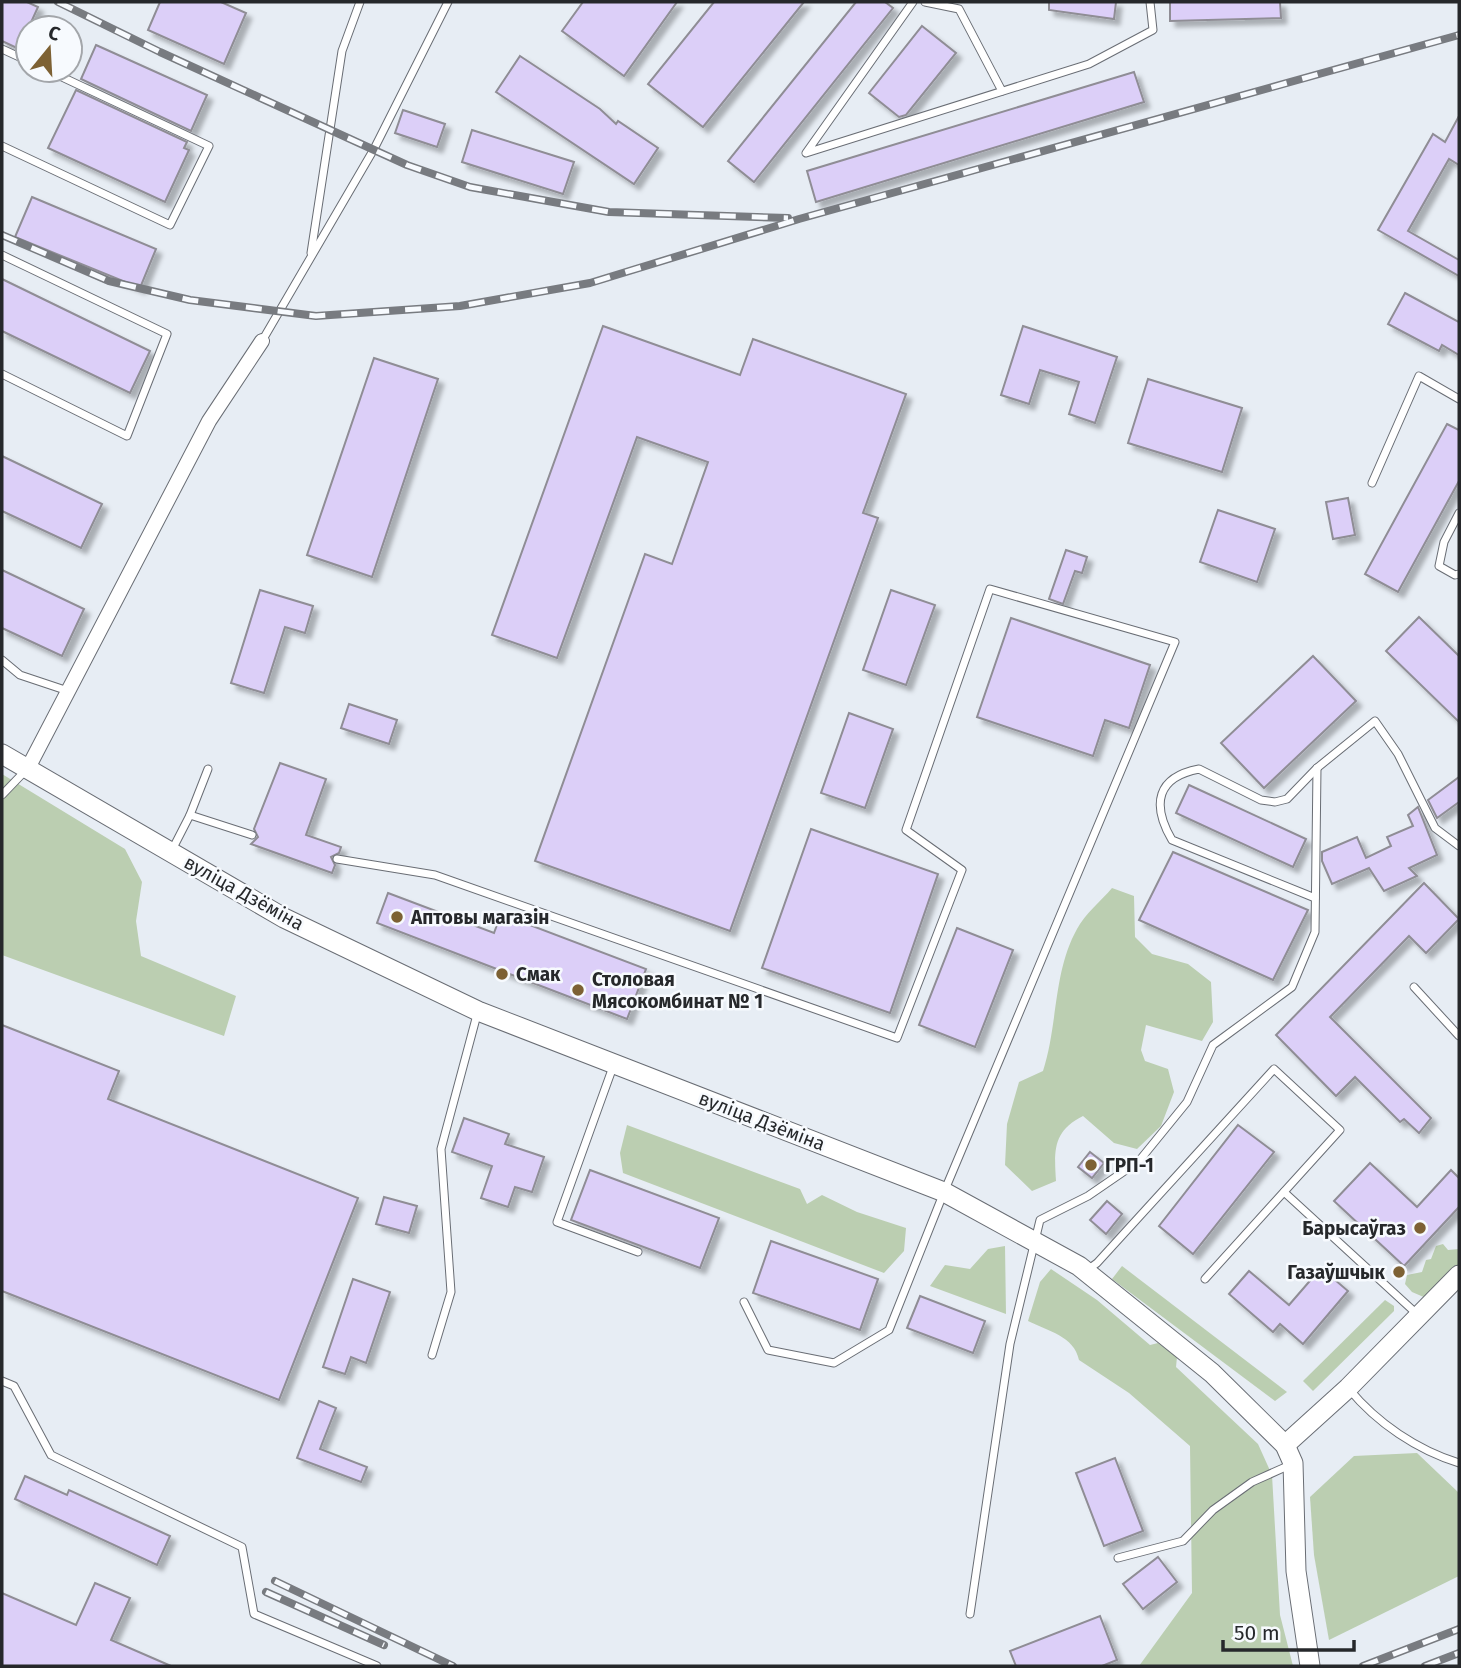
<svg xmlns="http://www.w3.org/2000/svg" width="1461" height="1668" viewBox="0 0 1461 1668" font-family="'Fira Sans',sans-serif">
<defs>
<filter id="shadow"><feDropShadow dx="5.5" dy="5.5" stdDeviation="2" flood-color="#0004"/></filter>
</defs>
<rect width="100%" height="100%" fill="#e7edf4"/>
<g fill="#bbceb1">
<polygon points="2,774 125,849 142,882 136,921 141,956 236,996 224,1036 2,955"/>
<path d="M1112 888 1134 896 1135 937 1152 954 1188 964 1211 982 1213 1022 1202 1041 1146 1025 1141 1050 1145 1061 1168 1069 1174 1092 1161 1126 1137 1149 1114 1143 1083 1116C1053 1131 1054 1150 1056 1181L1032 1191 1005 1165 1007 1124 1019 1082 1043 1071C1058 1025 1053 972 1077 929 1085 914 1101 901 1112 888Z"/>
<polygon points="627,1125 800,1189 807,1204 822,1195 857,1212 906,1228 904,1251 884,1273 623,1173 620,1153"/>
<polygon points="1443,1244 1448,1250 1459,1249 1459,1267 1426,1298 1412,1292 1405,1284 1407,1275 1422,1272 1426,1260 1431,1259 1436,1246"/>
<polygon points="1005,1246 1006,1314 930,1286 945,1265 970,1269 988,1249"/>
<polygon points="1122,1266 1287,1392 1275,1401 1112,1279"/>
<path d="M1051 1269 1097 1300 1150 1345 1158 1343 1177 1357 1176 1367 1258 1444 1272 1475 1280 1615 1293 1666H1139L1192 1593 1190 1446 1129 1393 1079 1360C1074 1336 1048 1331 1028 1321L1040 1282Z"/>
<polygon points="1385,1300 1394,1306 1394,1311 1313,1391 1303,1381"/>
<polygon points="1417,1453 1459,1493 1459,1576 1329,1640 1314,1555 1310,1497 1354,1456"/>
</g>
<g fill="#dccff8" stroke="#8f8d95" stroke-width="2" filter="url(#shadow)">
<polygon points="2,2 27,2 38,7 19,49 2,41"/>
<polygon points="160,2 221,2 246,13 224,64 148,30"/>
<polygon points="583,2 677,2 624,76 562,31"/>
<polygon points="714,2 804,2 703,127 648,84"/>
<polygon points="856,2 885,2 893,8 754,182 728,161"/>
<polygon points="1049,2 1116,2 1114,19 1049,10"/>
<polygon points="1170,2 1280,2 1281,18 1170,21"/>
<polygon points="922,26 956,53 906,115 899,117 869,93"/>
<polygon points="96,45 207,95 191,131 81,79"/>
<polygon points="520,56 600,109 616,124 618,121 658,148 634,184 496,92"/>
<polygon points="1134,72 1144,102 816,202 807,171"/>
<polygon points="76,90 187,142 184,148 189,150 165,202 48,148"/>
<polygon points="403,110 445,124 437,147 395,133"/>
<polygon points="1459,116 1459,165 1449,159 1408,231 1459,260 1459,276 1378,230 1433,134 1445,142"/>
<polygon points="472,130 574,162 563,194 462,162"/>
<polygon points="32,197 156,249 140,288 15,237"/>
<polygon points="2,279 150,351 130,393 2,331"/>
<polygon points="1405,293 1459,322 1459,355 1442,345 1439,351 1388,324"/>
<polygon points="603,326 740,375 753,339 906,394 863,513 878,518 730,931 535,861 645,554 672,564 708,462 637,437 557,658 492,635"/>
<polygon points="1023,326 1117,357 1095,423 1069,414 1079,382 1040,370 1029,404 1001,395"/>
<polygon points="374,358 438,379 372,577 307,555"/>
<polygon points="1148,379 1242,408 1222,472 1128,443"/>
<polygon points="1447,424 1459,430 1459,481 1398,592 1365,574"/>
<polygon points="2,456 102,504 81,548 2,511"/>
<polygon points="1348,498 1355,535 1333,539 1326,502"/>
<polygon points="1218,510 1275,529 1257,582 1200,562"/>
<polygon points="1066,550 1087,557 1082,573 1075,571 1063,604 1049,599"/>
<polygon points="2,570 84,609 62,656 2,628"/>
<polygon points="260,590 313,606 305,633 285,627 264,693 231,683"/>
<polygon points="891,590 935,605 906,685 863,670"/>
<polygon points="1419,617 1459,656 1459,722 1386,651"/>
<polygon points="1011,618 1150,665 1129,728 1105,720 1093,756 977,717"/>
<polygon points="1313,656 1356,701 1264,788 1221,743"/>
<polygon points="349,704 397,720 389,744 341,728"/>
<polygon points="849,713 893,729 865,808 821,793"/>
<polygon points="280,763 326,779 306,835 341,847 339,853 331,857 335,865 332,873 251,844 258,837 254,829"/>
<polygon points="1459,777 1459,802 1437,818 1428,800"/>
<polygon points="1189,785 1306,839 1293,867 1176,813"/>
<polygon points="1418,807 1437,855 1409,868 1417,876 1384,891 1369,868 1332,884 1322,861 1322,852 1357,837 1366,858 1391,846 1387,837 1413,826 1408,815"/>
<polygon points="811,829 938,874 890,1013 762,968"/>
<polygon points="1173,852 1308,910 1273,980 1139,920"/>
<polygon points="1424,883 1459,919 1426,953 1409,936 1330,1017 1431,1118 1419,1133 1404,1119 1400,1122 1355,1077 1336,1096 1276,1035"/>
<polygon points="388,893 494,933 501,914 646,969 627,1019 377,923"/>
<polygon points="957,928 1013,950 975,1047 919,1025"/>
<polygon points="2,1025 119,1071 108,1099 358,1198 279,1400 2,1291"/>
<polygon points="464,1118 509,1134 505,1144 544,1157 532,1192 515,1187 508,1207 481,1198 492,1166 452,1152"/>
<polygon points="1238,1125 1274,1152 1193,1254 1159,1226"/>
<polygon points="1090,1152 1104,1163 1092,1178 1078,1167"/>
<polygon points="1370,1163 1417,1207 1451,1170 1459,1178 1459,1207 1404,1266 1334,1201"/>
<polygon points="590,1170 719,1218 700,1268 571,1220"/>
<polygon points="384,1197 417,1206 409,1233 376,1224"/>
<polygon points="1107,1201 1122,1214 1106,1234 1090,1220"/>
<polygon points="771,1241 878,1279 860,1330 753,1293"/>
<polygon points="1321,1268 1348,1291 1303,1344 1280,1324 1273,1332 1229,1294 1249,1271 1289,1305"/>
<polygon points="353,1279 390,1292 366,1363 351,1357 345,1374 323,1367"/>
<polygon points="920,1296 985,1321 973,1353 907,1328"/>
<polygon points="319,1401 336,1408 320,1449 367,1467 361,1482 297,1458"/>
<polygon points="1115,1458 1143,1531 1104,1546 1076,1473"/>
<polygon points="25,1476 67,1495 69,1490 170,1536 157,1565 15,1499"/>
<polygon points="1158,1557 1177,1582 1143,1609 1123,1584"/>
<polygon points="95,1583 130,1598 111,1640 171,1666 2,1666 2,1593 76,1625"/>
<polygon points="1100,1616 1117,1660 1102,1666 1016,1666 1010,1651"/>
</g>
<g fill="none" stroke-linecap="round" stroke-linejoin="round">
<g stroke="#696d74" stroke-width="9">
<g id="lane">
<polyline points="913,2 806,153 1089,64 1153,30 1150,2"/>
<polyline points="925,2 959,9 1002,91"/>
<polyline points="2,49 28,61"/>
<polyline points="2,146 170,225 209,146 47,70"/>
<polyline points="311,253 342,51 360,2"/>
<polyline points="2,255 167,334 127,436 2,374"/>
<polyline points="262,341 374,149 448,2"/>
<polyline points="1372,483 1419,376 1459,399"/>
<polyline points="1459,513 1444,542 1439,566 1455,575 1459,574"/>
<polyline points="2,660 20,675 68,691"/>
<polyline points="2,795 27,769"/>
<polyline points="190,815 208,769"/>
<polyline points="172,850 190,815 252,835"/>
<polyline points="337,859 435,875 897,1038 962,870 906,830 990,589 1175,642 944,1192 889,1330 834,1363 768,1350 744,1302"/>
<path d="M1315 898 1172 840C1151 804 1157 777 1199 769L1261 800 1275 802 1287 799 1317 768 1375 721 1398 754 1435 828 1459 846"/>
<polyline points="1414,987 1459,1036"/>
<polyline points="614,1064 557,1222 638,1252"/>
<polyline points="1284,1192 1418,1315"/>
<polyline points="1086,1271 1097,1263 1274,1069 1340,1130 1205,1279"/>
<polyline points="432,1355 451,1292 441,1149 478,1011"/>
<polyline points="2,1381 14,1386 51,1455 242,1547 254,1614 377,1666"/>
<path d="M1349 1389C1377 1423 1417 1450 1459 1463"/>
<polyline points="1118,1558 1183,1541 1213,1510 1252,1482 1290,1465"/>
<polyline points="970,1614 1010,1344 1040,1220 1088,1196 1139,1161 1187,1102 1213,1045 1292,987 1315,932 1317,768"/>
</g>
</g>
<g stroke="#696d74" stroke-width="16">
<polyline id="street" points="28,768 209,421 262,341"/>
</g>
<g stroke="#696d74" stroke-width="21">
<g id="secondary">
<polyline points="2,754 284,918 478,1011 944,1192 1079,1266 1212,1373 1285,1445 1293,1463 1296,1571 1310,1666"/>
<polyline points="1285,1445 1348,1388 1459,1275"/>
</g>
</g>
<use href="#lane" stroke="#fff" stroke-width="7"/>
<use href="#street" stroke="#fff" stroke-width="14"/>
<use href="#secondary" stroke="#fff" stroke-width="19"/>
<g stroke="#787b80" stroke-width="8">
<g id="rail">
<polyline points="58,2 160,52 407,165 470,187 609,212 788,218"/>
<polyline points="2,235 109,281 190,300 316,316 460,306 590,283 799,219 1459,35"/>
<polyline points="275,1581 453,1666"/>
<polyline points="266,1592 384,1645"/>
<polyline points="1363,1666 1459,1629"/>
<polyline points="1425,1666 1459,1653"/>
</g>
</g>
<use href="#rail" stroke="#f7fafe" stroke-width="5" stroke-dasharray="16" stroke-linecap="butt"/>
</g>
<g fill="#7d6134" stroke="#f7fafe" stroke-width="2.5">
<circle cx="397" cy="917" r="7"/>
<circle cx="502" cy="974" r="7"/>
<circle cx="578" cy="990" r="7"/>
<circle cx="1091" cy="1165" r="7"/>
<circle cx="1420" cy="1228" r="7"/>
<circle cx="1399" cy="1272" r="7"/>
</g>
<g text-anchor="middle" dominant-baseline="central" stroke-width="5" stroke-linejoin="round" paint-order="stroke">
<g font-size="19" fill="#26282b" stroke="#f7fafe">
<text transform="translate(244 893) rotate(29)">вуліца Дзёміна</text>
<text transform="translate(762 1121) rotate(21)">вуліца Дзёміна</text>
</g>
<g font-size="19" font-weight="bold" fill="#26282b" stroke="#f7fafe" text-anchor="start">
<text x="411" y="917">Аптовы магазін</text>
<text x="516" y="974">Смак</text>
<text x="592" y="979">Столовая<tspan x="592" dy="22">Мясокомбинат № 1</tspan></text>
<text x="1105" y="1165">ГРП-1</text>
<text x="1406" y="1228" text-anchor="end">Барысаўгаз</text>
<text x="1385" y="1272" text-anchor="end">Газаўшчык</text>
</g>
</g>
<rect width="1461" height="1668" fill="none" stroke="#26282b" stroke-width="7"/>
<g transform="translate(49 49) rotate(18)"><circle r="33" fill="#f7fafe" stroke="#a3a6aa" stroke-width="2"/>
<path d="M0-5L12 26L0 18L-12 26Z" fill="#7d6134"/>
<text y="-10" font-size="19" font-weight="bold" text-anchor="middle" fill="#26282b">С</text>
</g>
<path d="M1223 1640v10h131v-10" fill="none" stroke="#26282b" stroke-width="3.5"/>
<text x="1234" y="1640" font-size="21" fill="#26282b" stroke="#f7fafe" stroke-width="5" paint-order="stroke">50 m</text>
</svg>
